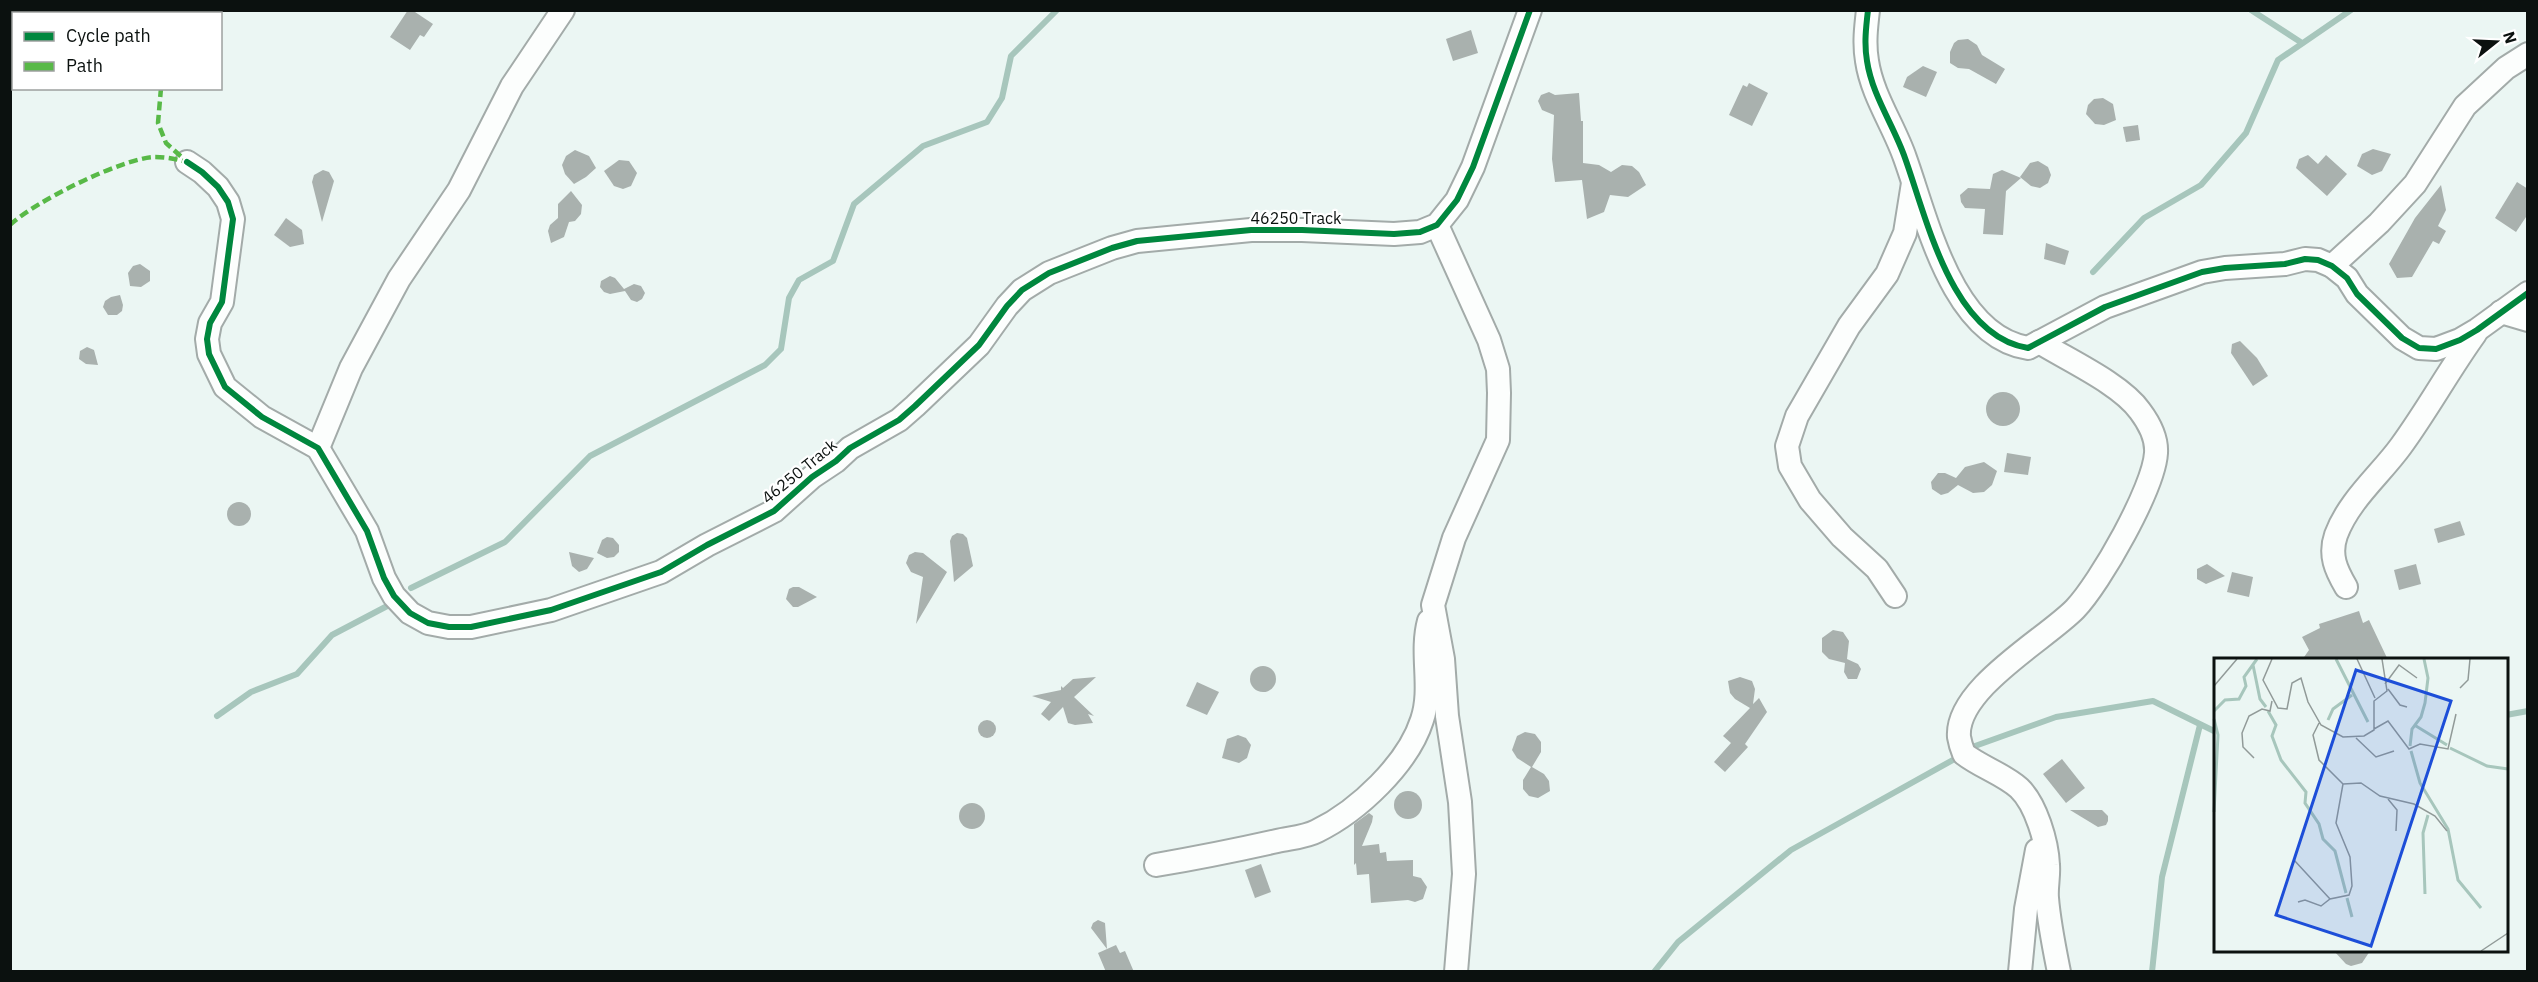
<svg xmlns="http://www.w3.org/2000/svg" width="2538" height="982" viewBox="0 0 2538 982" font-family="'IBM Plex Sans',sans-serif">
<rect width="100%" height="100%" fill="#ebf6f3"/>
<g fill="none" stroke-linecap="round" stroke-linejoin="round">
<g stroke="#a7c6bc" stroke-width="6">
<polyline points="2251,10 2302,43"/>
<polyline points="2093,272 2144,218 2201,185 2246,133 2278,60 2351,10"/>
<polyline points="411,588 505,542 590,456 765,365 781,349 789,298 799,280 833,261 854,204 923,146 987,122 1002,98 1011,56 1057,10"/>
<polyline points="2506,715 2528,711"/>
<polyline points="217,716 251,692 297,674 332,635 391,604"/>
<polyline points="1969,751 1975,746 2056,717 2153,701 2216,732"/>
<polyline points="1654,972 1678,942 1791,850 1960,756"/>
<polyline points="2152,972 2162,877 2200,725"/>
</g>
</g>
<g fill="#a9b1ae">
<polygon points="408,10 412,10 433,24 424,37 420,35 410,50 390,37"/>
<polygon points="1471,30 1478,53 1453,61 1446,39"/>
<polygon points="1968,39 1977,45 1982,55 2005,69 1996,84 1969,69 1958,68 1950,63 1950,52 1954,43 1958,40"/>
<polygon points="1923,66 1937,72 1926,97 1903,87 1907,77"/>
<polygon points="1749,83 1768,93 1752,126 1729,115 1743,85 1747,87"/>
<polygon points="1549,92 1555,95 1579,93 1581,121 1583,121 1583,163 1599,165 1611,172 1622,165 1632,166 1639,172 1646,185 1628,197 1610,195 1604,212 1587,219 1582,180 1555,182 1552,159 1554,115 1542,110 1538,101 1541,95"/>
<polygon points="2103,98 2113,104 2116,120 2104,125 2095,124 2086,114 2088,105 2094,99"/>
<polygon points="2138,125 2140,140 2126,142 2123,127"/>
<polygon points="2373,149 2391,154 2382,171 2372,175 2357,166 2362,154"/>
<polygon points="575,150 589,156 596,168 586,177 574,184 565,174 562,165 566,156"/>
<polygon points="2308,155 2318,164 2326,155 2347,174 2327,196 2296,168 2299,159"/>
<polygon points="619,160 629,161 637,173 631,186 623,189 614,186 604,171"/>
<polygon points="2038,161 2048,167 2051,175 2048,183 2040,188 2031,186 2020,177 2030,163"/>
<polygon points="323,170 329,172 334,181 322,222 312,182 314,175"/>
<polygon points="2002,170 2021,178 2006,191 2003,235 1983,234 1985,209 1965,208 1961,202 1960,195 1968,188 1990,189 1993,174"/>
<polygon points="2517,182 2528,189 2528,214 2516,232 2495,218"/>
<polygon points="2441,185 2446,210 2438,226 2446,231 2439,244 2433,241 2412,277 2397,278 2389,264 2415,218"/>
<polygon points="571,191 582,205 581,214 575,221 569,222 564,237 551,243 548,231 550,225 558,218 558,204"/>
<polygon points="286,218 302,230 304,244 290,247 274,235"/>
<polygon points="2046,243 2069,251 2065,265 2044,259"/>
<polygon points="140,264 150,271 150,281 141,287 130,286 128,273 133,266"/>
<polygon points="610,276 615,278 624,289 634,284 641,286 645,293 642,299 637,302 631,300 625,291 610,294 604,292 600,287 601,281"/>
<polygon points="120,295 123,305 122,311 117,315 108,315 103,307 105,301 111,297"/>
<polygon points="2240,341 2257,358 2268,376 2253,386 2231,353 2232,344"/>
<polygon points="87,347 94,350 98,365 86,364 79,359 80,351"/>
<circle cx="2003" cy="409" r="17"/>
<polygon points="2007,453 2031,457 2028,475 2004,472"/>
<polygon points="1984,462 1997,471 1992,485 1984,492 1973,493 1958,485 1948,493 1941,495 1932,489 1931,482 1938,473 1945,473 1956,478 1965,467"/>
<circle cx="239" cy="514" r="12"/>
<polygon points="2460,521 2465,535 2438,543 2434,529"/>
<polygon points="957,533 963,534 967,538 973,566 954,582 950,541 952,536"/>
<polygon points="607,537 613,538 619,545 619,552 614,557 607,558 597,553 602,540"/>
<polygon points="569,552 594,558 587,569 579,572 572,566"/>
<polygon points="915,552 923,553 947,572 916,624 923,577 911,572 906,563 909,555"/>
<polygon points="2207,564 2225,576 2206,584 2197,579 2197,569"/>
<polygon points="2416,564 2421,584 2399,590 2394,570"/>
<polygon points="2232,572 2253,577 2249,597 2227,592"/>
<polygon points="793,587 799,587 817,597 798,607 793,607 786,599 789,589"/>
<polygon points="2359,611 2363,623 2369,620 2388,660 2302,660 2309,650 2302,637 2320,628 2319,624"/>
<polygon points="1833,630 1843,632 1849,641 1847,659 1858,664 1861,669 1857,679 1848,679 1844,672 1845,663 1829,659 1822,652 1822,638"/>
<circle cx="1263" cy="679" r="13"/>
<polygon points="1096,677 1074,697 1094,716 1088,714 1093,723 1075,725 1068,723 1063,707 1049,721 1041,714 1051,702 1032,696 1061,690 1061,686 1063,688 1073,679"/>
<polygon points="1740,677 1752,681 1755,689 1753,704 1759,698 1767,712 1745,744 1748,747 1725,772 1714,762 1731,743 1723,736 1750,708 1735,699 1730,693 1728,681"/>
<polygon points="1197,682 1219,692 1207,715 1186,706"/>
<circle cx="987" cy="729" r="9"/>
<polygon points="1525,732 1535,734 1541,742 1541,752 1532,767 1544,774 1549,781 1550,791 1538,798 1529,796 1523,789 1523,780 1531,767 1517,758 1512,750 1517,736"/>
<polygon points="1238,735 1246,738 1251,745 1247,758 1239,763 1222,758 1227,739"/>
<polygon points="2062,759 2085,788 2066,803 2043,774"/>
<circle cx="1408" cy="805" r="14"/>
<circle cx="972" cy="816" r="13"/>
<polygon points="2070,810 2102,810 2108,816 2108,821 2106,825 2098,827"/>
<polygon points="1369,813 1373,816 1372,822 1362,846 1379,844 1380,853 1386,852 1387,861 1413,860 1413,876 1421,878 1427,887 1423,899 1415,902 1408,900 1371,903 1369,874 1357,875 1356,863 1354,865 1354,824"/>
<polygon points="1261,864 1271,892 1255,898 1245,870"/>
<polygon points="1098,920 1105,923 1107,949 1116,945 1120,953 1125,951 1134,972 1106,972 1098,953 1107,949 1091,928 1093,923"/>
<polygon points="2334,951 2370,951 2362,963 2351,966 2346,964"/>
</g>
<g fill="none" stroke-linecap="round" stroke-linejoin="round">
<g stroke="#a3aba9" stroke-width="26">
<g id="minor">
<path d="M1868 10C1866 27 1864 44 1867 61 1872 95 1894 126 1905 158 1927 219 1952 336 2028 348L2105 307 2202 272 2225 268 2285 264 2305 259 2318 260 2332 266 2347 278 2357 294 2402 338 2419 348 2436 349 2460 340 2477 330 2528 293"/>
<polyline points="187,162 202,172 218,187 228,202 233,219 222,302 210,323 207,339 209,354 225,387 262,417 318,448 367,531 384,578 394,596 410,613 428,623 449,627 471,627 551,610 661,572 707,545 774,511 812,477 836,461 850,448 899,420 915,406 979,345 1007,306 1022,290 1049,273 1112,248 1137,241 1251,230 1302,230 1394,234 1420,232 1437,225 1457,200 1473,167 1530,10"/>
<polyline points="1437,225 1489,340 1498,369 1499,393 1498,440 1454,538 1433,605 1443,659 1447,716 1460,802 1464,874 1456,972"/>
<polyline points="2332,266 2379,223 2415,184 2465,106 2506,68 2528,54"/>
<polyline points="2501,312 2528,320"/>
<path d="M2039 342C2068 360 2121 384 2140 411 2149 423 2157 438 2156 453 2154 488 2100 583 2075 609 2046 639 1955 689 1959 737 1960 743 1962 749 1964 754 1981 767 2003 774 2019 788 2036 804 2047 842 2048 865 2049 876 2046 887 2047 898 2049 923 2054 947 2059 972"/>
<polyline points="318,448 351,368 399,279 459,190 512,86 563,10"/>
<path d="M2346 587C2336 570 2329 555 2336 535 2349 500 2380 475 2401 446 2428 409 2449 370 2475 334"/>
<polyline points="1895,596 1877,569 1842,537 1810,500 1790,466 1787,446 1797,416 1849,326 1887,274 1905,233 1913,183"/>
<path d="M1156 865C1197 858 1237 850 1277 841 1290 838 1306 837 1317 831 1358 811 1408 764 1422 720 1433 688 1420 654 1429 621"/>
<polyline points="2020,972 2026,909 2037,850"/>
</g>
</g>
<use href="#minor" stroke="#fcfefd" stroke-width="22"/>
<g stroke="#58b947" stroke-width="4.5" stroke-dasharray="9 4.5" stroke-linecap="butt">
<polyline points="186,14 187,10"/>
<polyline points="161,88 158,123 166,143 185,160"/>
<path d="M10 225C34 202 122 158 155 157 166 157 176 159 187 162"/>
</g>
<g stroke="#fff" stroke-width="10">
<g id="cycleway">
<path d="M1868 10C1866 27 1864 44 1867 61 1872 95 1894 126 1905 158 1927 219 1952 336 2028 348L2105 307 2202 272 2225 268 2285 264 2305 259 2318 260 2332 266 2347 278 2357 294 2402 338 2419 348 2436 349 2460 340 2477 330 2528 293"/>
<polyline points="187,162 202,172 218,187 228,202 233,219 222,302 210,323 207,339 209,354 225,387 262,417 318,448 367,531 384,578 394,596 410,613 428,623 449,627 471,627 551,610 661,572 707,545 774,511 812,477 836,461 850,448 899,420 915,406 979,345 1007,306 1022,290 1049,273 1112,248 1137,241 1251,230 1302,230 1394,234 1420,232 1437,225 1457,200 1473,167 1530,10"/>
</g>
</g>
<use href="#cycleway" stroke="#00873e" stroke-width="6"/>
</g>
<g text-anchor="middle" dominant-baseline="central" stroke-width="4.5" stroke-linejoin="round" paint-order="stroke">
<g font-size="16" fill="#0b110f" stroke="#fff">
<text x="1296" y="218">46250 Track</text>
<text transform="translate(799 471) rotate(-39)">46250 Track</text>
</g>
</g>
<g transform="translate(2214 658)">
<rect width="294" height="294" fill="#ebf6f3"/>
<path fill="none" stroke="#a7c6bc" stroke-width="3" d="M122 1 154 64M39 7 46 41 52 49M0 53 11 42 25 41 32 28 30 19 43 1M54 53 62 67 58 78 67 102 92 134 91 145 105 166 109 181 121 193 132 235M0 61 4 77 0 154M114 62 119 51 138 37M202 68 233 87M196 88 198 71 207 59 211 45 214 20 210 1M236 90 273 108 294 111M197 93 206 125 234 171 244 222 267 250M211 236 209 175 214 157M133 240 138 259"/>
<path fill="none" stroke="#919a98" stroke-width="1.5" d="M58 1 49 22 64 50 73 51 78 25 87 20 94 44 107 67 129 79 150 78 160 72V43L173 33 168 1M143 1 161 40M171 26 185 7 203 20M0 28 23 1M246 30 254 22 256 1M174 31 186 47 193 49M160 71 174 63 195 91 206 86 234 91 242 56M142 80 162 99 180 93M40 100 29 89 28 75 35 58 48 51 56 53 58 43M129 126 147 125 166 138 200 146 221 158 233 173M174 141 183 152 182 173M80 202 116 241M84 244 91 242 107 248 116 241 135 237 138 228 136 199 122 165 129 126 105 102 99 77 105 65M267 293 294 275"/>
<path fill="#1d4ed8" fill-opacity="0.15" stroke="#1d4ed8" stroke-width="3" d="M142 12 237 43 157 288 62 257Z"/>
<rect width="294" height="294" fill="none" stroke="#0b110f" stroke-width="3"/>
</g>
<rect width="2538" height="982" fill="none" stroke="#0b110f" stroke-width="24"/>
<rect x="12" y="12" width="210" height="78" fill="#ffffff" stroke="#9da09f" stroke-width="1.5"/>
<rect x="24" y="32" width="30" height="9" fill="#00873e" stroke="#9da09f" stroke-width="1.5"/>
<text x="66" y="42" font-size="18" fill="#0b110f">Cycle path</text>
<rect x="24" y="62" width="30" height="9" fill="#58b947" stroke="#9da09f" stroke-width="1.5"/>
<text x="66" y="72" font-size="18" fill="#0b110f">Path</text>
<g transform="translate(2496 42) rotate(72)" stroke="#ffffff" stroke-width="4.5" paint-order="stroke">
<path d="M0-4.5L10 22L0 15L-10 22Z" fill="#0b110f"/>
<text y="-9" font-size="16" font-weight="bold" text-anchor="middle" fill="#0b110f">N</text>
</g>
</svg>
